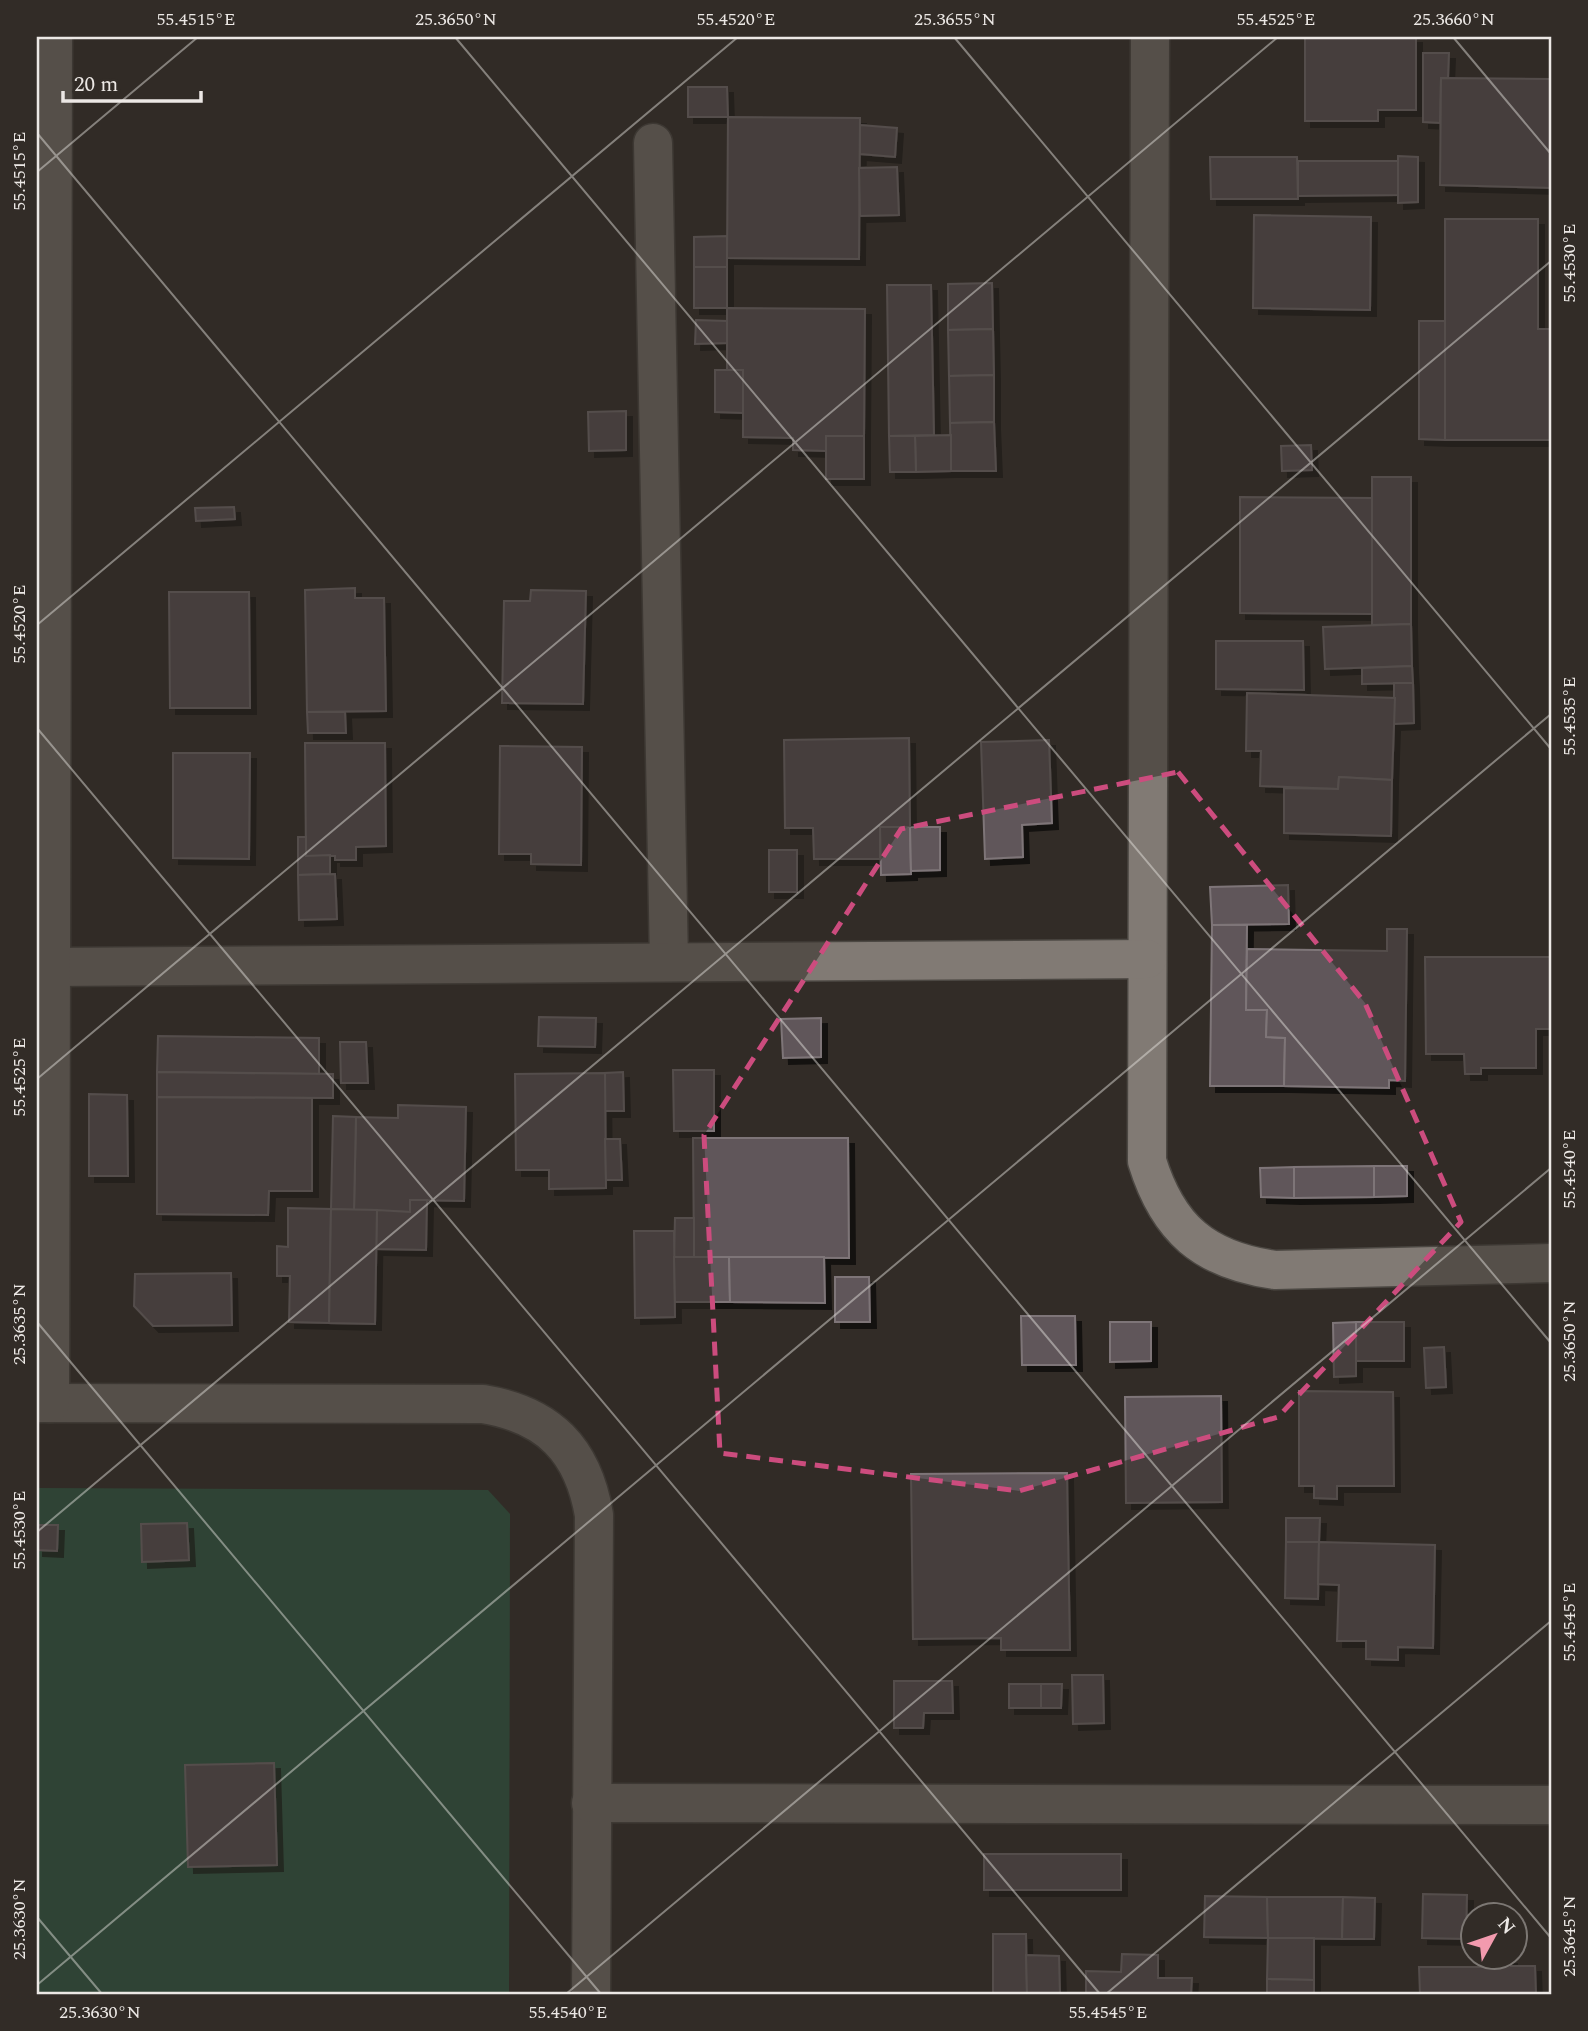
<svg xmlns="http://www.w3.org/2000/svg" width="1588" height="2031" viewBox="0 0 1588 2031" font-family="Spectral,serif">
<defs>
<filter id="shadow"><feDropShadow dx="6" dy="6" stdDeviation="0" flood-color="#0009"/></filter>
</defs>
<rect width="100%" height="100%" fill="#322c27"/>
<polygon fill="#2e6047" points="37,1488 488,1490 510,1514 509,1994 37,1994"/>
<g fill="#60575a" stroke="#7e7578" stroke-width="2" filter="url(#shadow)">
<polygon points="1305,37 1416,37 1416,110 1378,110 1378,121 1305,121"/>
<polygon points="1423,53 1449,53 1448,78 1441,78 1440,123 1423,122"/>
<polygon points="1441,78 1551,79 1551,188 1440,185"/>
<polygon points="688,87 727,87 728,117 688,117"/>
<polygon points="728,117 860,118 859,259 727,258"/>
<polygon points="860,125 897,128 895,157 860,154"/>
<polygon points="1398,156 1418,157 1418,202 1398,203"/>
<polygon points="1210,157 1297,157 1298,199 1211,199"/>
<polygon points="1298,161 1398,161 1398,195 1298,196"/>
<polygon points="897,167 899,215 860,216 859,168"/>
<polygon points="1254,215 1371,217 1370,310 1253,308"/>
<polygon points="1445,219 1538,219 1538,329 1551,329 1551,440 1445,440"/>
<polygon points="727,236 727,267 694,267 694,237"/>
<rect x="694" y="267" width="33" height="41"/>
<polygon points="992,283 993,329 948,330 948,284"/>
<polygon points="887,285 931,285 934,435 889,436"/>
<polygon points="727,308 865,309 864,436 826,436 826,451 793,450 793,438 743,437 743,370 727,370"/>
<polygon points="696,320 727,321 727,343 695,344"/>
<polygon points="1419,321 1445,321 1445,440 1419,439"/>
<polygon points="993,329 994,375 949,376 948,330"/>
<polygon points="715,370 743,370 743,413 715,412"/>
<polygon points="994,375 994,422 950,423 949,376"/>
<polygon points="626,411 626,450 589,451 588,412"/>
<polygon points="994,422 996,471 951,471 950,423"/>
<polygon points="951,435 951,471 916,472 915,436"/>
<rect x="826" y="436" width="38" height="43"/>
<polygon points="889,436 915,436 916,472 890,472"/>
<polygon points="1311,445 1312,470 1282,471 1281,446"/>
<polygon points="1372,477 1411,477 1411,624 1372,625"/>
<polygon points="1240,497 1372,498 1372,614 1240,613"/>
<polygon points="234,507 235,519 196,521 195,508"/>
<polygon points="355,588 355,598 384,598 386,711 307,712 305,590"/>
<polygon points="531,590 586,591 583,704 502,703 504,601 530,601"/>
<polygon points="169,592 249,592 250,708 170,708"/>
<polygon points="1411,624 1412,666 1325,669 1323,627"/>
<polygon points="1216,641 1303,641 1304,690 1216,689"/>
<polygon points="1412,666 1413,683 1362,684 1362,668"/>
<polygon points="1394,683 1413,683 1414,723 1394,724"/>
<polygon points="1247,693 1395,698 1392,780 1339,777 1338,789 1260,786 1261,751 1246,751"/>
<polygon points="307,712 345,712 346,733 308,733"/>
<polygon points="909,738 910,827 880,827 880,859 814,859 813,828 785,828 784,740"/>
<polygon points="1049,740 1052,823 1022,825 1023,857 985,859 981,742"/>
<polygon points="305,743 385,743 386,846 356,847 356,860 335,860 335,856 306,856"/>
<polygon points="500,746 582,747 581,865 531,864 531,854 499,854"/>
<polygon points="173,753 250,753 249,859 173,858"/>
<polygon points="1339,777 1392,780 1391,836 1284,833 1284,788 1338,789"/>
<polygon points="880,827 910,827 911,874 881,875"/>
<polygon points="910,827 940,827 940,870 911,871"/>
<polygon points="298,837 306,837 306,856 330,855 330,874 298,875"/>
<rect x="769" y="850" width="28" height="42"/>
<polygon points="335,874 337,919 299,920 298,875"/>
<polygon points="1288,885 1289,924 1212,925 1210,887"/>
<polygon points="1212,925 1247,925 1246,1010 1267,1010 1266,1037 1285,1038 1284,1086 1210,1086"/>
<polygon points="1387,929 1407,929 1405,1081 1389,1080 1389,1088 1284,1086 1285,1038 1266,1037 1267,1010 1246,1010 1247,949 1387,951"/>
<polygon points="1425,957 1550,957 1551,1029 1536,1029 1536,1068 1481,1068 1481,1074 1465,1074 1464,1054 1426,1054"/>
<polygon points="539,1017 596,1018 595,1047 538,1046"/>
<polygon points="821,1018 821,1057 783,1058 781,1019"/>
<polygon points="158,1036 319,1038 319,1074 157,1072"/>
<polygon points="340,1042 366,1042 368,1083 341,1083"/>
<polygon points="673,1070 714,1070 714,1131 674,1131"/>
<polygon points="157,1072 333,1074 333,1098 157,1097"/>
<polygon points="623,1072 624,1111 605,1111 605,1073"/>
<polygon points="605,1073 606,1188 549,1189 549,1170 516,1170 515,1074"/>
<polygon points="89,1094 127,1095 128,1176 89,1176"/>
<polygon points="157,1097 312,1098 312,1191 269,1191 268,1215 157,1214"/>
<polygon points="398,1105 466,1107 464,1201 410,1200 410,1212 354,1210 356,1117 398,1118"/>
<polygon points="333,1116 356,1117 354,1210 331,1209"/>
<polygon points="693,1138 848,1138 849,1258 694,1257"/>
<polygon points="605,1139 620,1139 622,1180 606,1180"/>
<polygon points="1374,1166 1407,1166 1407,1196 1374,1197"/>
<polygon points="1374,1166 1374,1197 1294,1198 1294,1167"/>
<polygon points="1294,1167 1294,1198 1261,1197 1260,1168"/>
<polygon points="410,1200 427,1200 426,1250 376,1249 377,1210 410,1212"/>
<polygon points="288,1208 331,1209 329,1323 289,1322 290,1276 277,1276 277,1246 288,1247"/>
<polygon points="331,1209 377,1210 375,1324 329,1323"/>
<polygon points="675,1218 694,1218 694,1257 674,1257"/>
<polygon points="634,1231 674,1231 675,1317 635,1318"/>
<polygon points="674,1257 729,1257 730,1302 675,1302"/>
<polygon points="729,1257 824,1257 825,1303 730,1302"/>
<polygon points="231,1273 232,1325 153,1326 134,1306 135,1274"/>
<polygon points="835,1277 869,1277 870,1322 835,1322"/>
<polygon points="1021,1316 1075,1316 1076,1365 1022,1365"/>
<polygon points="1110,1322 1151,1322 1151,1361 1110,1362"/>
<rect x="1356" y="1322" width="48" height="39"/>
<polygon points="1356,1322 1356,1376 1334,1377 1333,1323"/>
<polygon points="1444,1347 1446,1387 1426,1388 1424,1348"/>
<polygon points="1299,1391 1393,1392 1394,1486 1337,1486 1337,1499 1314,1498 1314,1486 1299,1486"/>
<polygon points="1221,1396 1222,1502 1126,1503 1125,1397"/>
<polygon points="1067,1473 1070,1650 1001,1650 1001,1638 913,1639 911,1474"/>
<polygon points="1286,1518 1320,1518 1319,1542 1286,1542"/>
<polygon points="187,1523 189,1560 142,1562 141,1524"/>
<polygon points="37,1525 58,1525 57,1551 37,1550"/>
<polygon points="1286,1542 1319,1542 1318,1599 1285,1598"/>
<polygon points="1319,1542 1435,1545 1433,1648 1398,1647 1398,1660 1366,1659 1366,1641 1337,1641 1339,1585 1318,1584"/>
<polygon points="1072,1675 1103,1675 1104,1723 1073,1724"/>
<polygon points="894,1681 952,1681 953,1713 924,1713 923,1728 894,1728"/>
<rect x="1009" y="1684" width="32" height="24"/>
<polygon points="1041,1684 1062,1684 1061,1708 1041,1708"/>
<polygon points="274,1763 277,1865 188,1867 185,1765"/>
<rect x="984" y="1854" width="137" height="36"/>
<polygon points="1423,1894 1467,1895 1466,1939 1422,1938"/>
<polygon points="1205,1896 1267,1897 1268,1938 1204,1937"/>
<polygon points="1267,1897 1343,1897 1342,1939 1268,1938"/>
<polygon points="1343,1897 1375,1898 1374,1939 1342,1939"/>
<polygon points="993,1934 1026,1934 1027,1994 993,1994"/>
<polygon points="1268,1938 1314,1938 1314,1980 1267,1979"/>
<polygon points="1122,1954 1158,1955 1158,1978 1192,1978 1191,1994 1086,1994 1086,1971 1121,1972"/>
<polygon points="1026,1955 1059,1956 1060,1994 1027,1994"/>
<polygon points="1488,1958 1511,1958 1511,1966 1535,1966 1536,1994 1420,1994 1419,1967 1488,1967"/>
<polygon points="1267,1979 1314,1980 1314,1994 1267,1994"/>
</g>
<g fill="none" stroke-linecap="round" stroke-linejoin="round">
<g stroke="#4c4843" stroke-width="41">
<g id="street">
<path d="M1150 37 1147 1161C1168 1229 1204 1260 1275 1270L1551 1263"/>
<polyline points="653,143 669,962"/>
<polyline points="51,967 1147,959"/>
<path d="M37 1403 483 1404C549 1415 583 1450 594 1515L591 1994"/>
<polyline points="50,1403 53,37"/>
<polyline points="591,1803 1551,1805"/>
</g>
</g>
<use href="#street" stroke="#817a74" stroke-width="38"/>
</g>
<path d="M0 0H1588V2031H0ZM1178 772 1365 1003 1461 1222 1278 1417 1019 1491 720 1453 704 1135 901 829Z" fill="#322c27" fill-opacity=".55" fill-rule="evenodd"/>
<path fill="none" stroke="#cc4c7e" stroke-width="5" stroke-dasharray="14 9" stroke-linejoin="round" d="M1178 772 1365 1003 1461 1222 1278 1417 1019 1491 720 1453 704 1135 901 829Z"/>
<path fill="none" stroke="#ece8e5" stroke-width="2" stroke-opacity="0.45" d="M455 37 1551 1343M954 37 1551 749M1453 37 1551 154M37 133 1551 1938M37 172 198 37M37 625 738 37M37 728 1100 1994M37 1079 1278 37M37 1322 601 1994M37 1532 1551 261M37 1917 102 1994M37 1985 1551 714M566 1994 1551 1168M1106 1994 1551 1621"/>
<rect width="1588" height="2031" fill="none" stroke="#322c27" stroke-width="77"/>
<g transform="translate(1494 1936) rotate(50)"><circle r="33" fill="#322c27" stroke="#7c7773" stroke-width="2"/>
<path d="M0-5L12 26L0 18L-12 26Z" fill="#f29aae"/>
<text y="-10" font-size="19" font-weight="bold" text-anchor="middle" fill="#ece8e5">N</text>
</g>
<path d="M63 91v10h138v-10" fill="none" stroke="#ece8e5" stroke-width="3.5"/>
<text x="74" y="91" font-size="21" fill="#ece8e5" stroke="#322c27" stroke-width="5" paint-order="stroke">20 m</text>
<rect x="38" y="38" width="1512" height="1955" fill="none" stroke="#ece8e5" stroke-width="2.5"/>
<g font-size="18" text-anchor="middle" fill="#ece8e5">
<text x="196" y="25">55.4515°E</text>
<text x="456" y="25">25.3650°N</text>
<text x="736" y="25">55.4520°E</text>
<text x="955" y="25">25.3655°N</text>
<text x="1276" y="25">55.4525°E</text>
<text x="1454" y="25">25.3660°N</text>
<text transform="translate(19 171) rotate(-90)" y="6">55.4515°E</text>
<text transform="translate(1569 263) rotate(-90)" y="6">55.4530°E</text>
<text transform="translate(19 624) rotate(-90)" y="6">55.4520°E</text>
<text transform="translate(1569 716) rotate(-90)" y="6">55.4535°E</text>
<text transform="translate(19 1077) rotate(-90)" y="6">55.4525°E</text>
<text transform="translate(1569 1169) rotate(-90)" y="6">55.4540°E</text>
<text transform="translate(19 1324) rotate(-90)" y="6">25.3635°N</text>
<text transform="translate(1569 1341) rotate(-90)" y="6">25.3650°N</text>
<text transform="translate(19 1530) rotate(-90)" y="6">55.4530°E</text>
<text transform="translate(1569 1622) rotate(-90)" y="6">55.4545°E</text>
<text transform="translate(19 1919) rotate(-90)" y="6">25.3630°N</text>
<text transform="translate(1569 1936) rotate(-90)" y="6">25.3645°N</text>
<text x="100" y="2018">25.3630°N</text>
<text x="568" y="2018">55.4540°E</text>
<text x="1108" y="2018">55.4545°E</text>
</g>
</svg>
